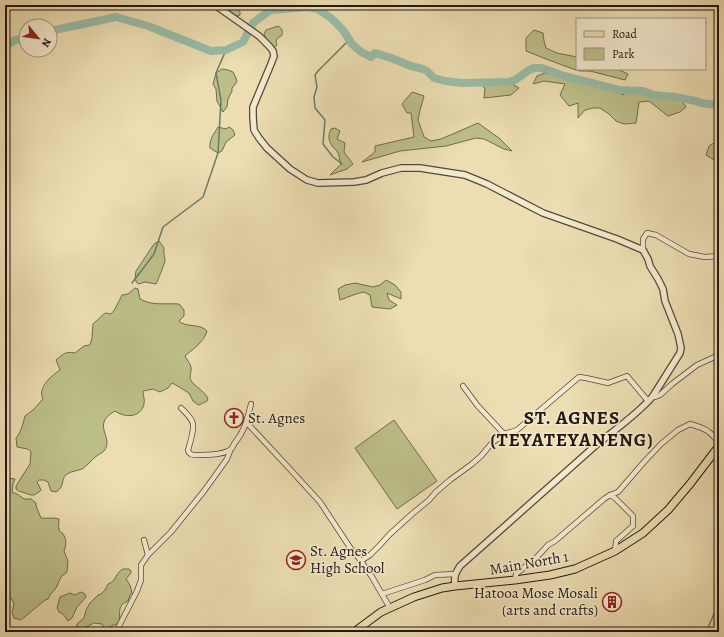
<svg xmlns="http://www.w3.org/2000/svg" width="724" height="637" viewBox="0 0 724 637" font-family="Alegreya,serif">
<rect width="100%" height="100%" fill="#ecddb2"/>
<filter id="stains"><feTurbulence type="fractalNoise" baseFrequency=".005" numOctaves="4"/><feColorMatrix values="0 0 0 0 .2 0 0 0 0 .09 0 0 0 0 .02 0 0 0 .5 -.17"/></filter>
<radialGradient id="worn" r=".72"><stop offset=".6" stop-color="#630" stop-opacity="0"/><stop offset="1" stop-color="#630" stop-opacity=".3"/></radialGradient>
<g fill="#bdbf89" stroke="#706b4d">
<polygon points="225,5 236,5 240,12 240,15 235,17 225,8"/>
<path d="M278 26C282 28 283 31 282 35L278 38 276 41 277 45 274 48 266 39 264 34 266 30Z"/>
<polygon points="534,30 543,33 544,41 546,48 557,53 577,57 577,69 617,69 628,74 625,80 590,71 580,71 573,69 546,59 526,51 526,38"/>
<polygon points="222,69 228,70 233,72 235,76 237,81 236,83 232,88 232,91 228,99 227,107 223,112 217,101 216,89 213,84 216,73"/>
<polygon points="545,73 616,89 622,95 632,91 643,91 680,98 686,107 680,112 668,116 649,101 639,102 636,123 624,124 616,121 609,114 600,108 593,108 585,110 578,118 578,103 569,106 560,95 565,84 544,81 533,84 537,76"/>
<polygon points="509,82 519,88 511,95 484,98 485,88 479,83"/>
<polygon points="412,92 424,96 420,110 418,120 424,137 431,141 441,139 478,123 499,138 512,151 504,149 484,139 476,138 446,146 400,151 362,162 375,152 375,146 414,137 411,113 407,113 402,104"/>
<path d="M218 127 226 129 229 127 233 130 235 135 226 142 222 151 218 153 210 148C209 139 214 134 218 127Z"/>
<path d="M335 128 340 131 337 139 345 143 344 152 353 164 347 169 330 175 341 164C339 160 340 155 337 151 336 150 334 148 333 147 328 141 328 135 331 129Z"/>
<polygon points="719,140 719,160 714,160 706,155 709,146"/>
<path d="M159 241 164 248C163 254 165 256 165 261 164 265 158 280 156 284L145 282 139 284 137 283 135 279 136 271 154 244Z"/>
<polygon points="386,280 395,285 401,292 401,299 387,293 389,300 397,305 390,309 372,307 370,295 364,292 356,294 340,300 338,289 345,285 355,283 373,287 380,285"/>
<path d="M135 288 138 289 140 299C152 306 165 303 179 304L184 310V316L179 321C186 328 200 323 207 331 204 342 193 349 185 356 187 360 190 363 191 367 192 373 188 377 192 382 197 388 204 391 208 398L207 401 199 405 197 404 193 401 189 393 174 384 172 383 168 388 160 392 153 389 143 391C143 395 145 400 144 404 141 418 125 418 115 411 90 425 115 437 104 451 103 452 99 454 98 455 93 458 87 466 82 469 77 471 72 471 67 474 63 477 63 481 62 485 61 488 59 490 56 492L51 491 48 482 44 480H39L37 482 41 490C32 498 32 495 22 492 16 490 21 493 16 489V486L30 464 31 452 28 449 17 447 16 438C21 432 23 424 25 416L33 410 43 399C37 388 51 376 60 370L56 360C63 354 66 351 75 353L84 346 90 345 92 338 93 324 105 313 111 314 115 309 122 295 128 294Z"/>
<polygon points="394,420 437,481 397,509 355,448"/>
<path d="M5 475H6L7 478 15 479 13 484 12 492 17 494 24 499H31L36 503V506L41 518C48 519 53 517 59 519 59 522 58 526 59 529 60 534 60 530 63 534 67 539 66 546 64 551L68 561 67 572 61 577 56 588 50 595 48 599 45 600 21 620 14 618 12 613 14 604 11 598 5 597Z"/>
<path d="M123 569H129L131 571V573L126 579 130 585 132 593 130 595 128 601C116 606 121 613 119 623 115 625 111 625 108 629L104 628 102 624 94 623 80 630 76 629 77 624 84 618 86 610 90 603 98 595 101 594 105 590 108 584C117 581 115 573 123 569Z"/>
<polygon points="81,592 85,594 86,597 77,607 72,618 68,621 63,614 59,612 57,608 60,597 70,593 75,595"/>
</g>
<g fill="none" stroke-linecap="round" stroke-linejoin="round">
<g stroke="#6a7b6c" stroke-width="1.5">
<polyline points="342,164 333,157 323,144 325,120 315,108 314,97 317,87 315,75 318,71 349,40"/>
<polyline points="132,283 154,254 163,227 203,197 218,153 221,100 216,73 226,50"/>
<polyline points="706,632 714,614 719,600"/>
</g>
<g stroke="#99bda8" stroke-width="8">
<polyline points="50,31 116,17 148,26 211,51 226,50 243,42 253,23 270,10 307,7 318,9 331,18 343,30 352,44 361,52 371,57 375,53 391,58 411,66 423,69 427,71 434,78 445,81 462,83 509,82 515,80 529,70 534,68 540,68 545,69 564,76 619,90 643,91 653,95 675,97 696,101 701,103 719,105"/>
<polyline points="5,47 15,40 26,38"/>
</g>
<g stroke="#554839" stroke-width="6">
<g id="minor">
<polyline points="643,250 643,239 647,233 656,235 689,254 705,257 719,256"/>
<polyline points="653,396 655,397 660,395 672,384 697,365 719,355"/>
<path d="M181 408C185 412 192 418 193 424 194 431 190 443 188 450 189 456 195 455 200 455 209 455 220 455 228 451 231 450 233 447 234 444 245 431 247 420 251 404"/>
<polyline points="247,423 288,467 320,502 351,549 356,554 372,577 390,608"/>
<polyline points="504,434 517,430 579,377 586,378 608,383 627,376 648,401"/>
<polyline points="610,495 615,498 633,516 633,526 616,541 615,551"/>
<polyline points="148,555 171,532 204,491 227,459 230,451"/>
<polyline points="361,561 370,555 379,546 390,534 412,514 429,500 436,492 450,480 472,464 481,456 492,443 504,434 477,405 463,386"/>
<path d="M515 580 516 574 537 557 548 545 555 541 604 499 610 495 618 492 644 462 661 444 678 430 690 424C697 426 704 428 709 432 713 435 715 439 719 442"/>
<polyline points="382,594 425,580 435,575 455,574"/>
<polyline points="116,632 137,591 141,580 141,565 148,555 144,540"/>
</g>
</g>
<g stroke="#554839" stroke-width="8">
<path id="tertiary" d="M215 5 259 36 269 46 273 51 274 56 271 64 253 107V117L254 130 259 138 267 148 290 169 307 180 318 183 354 182 366 180 382 173 401 168H420L465 175 487 184 543 213 617 239 643 250 648 259 650 266 658 279 663 289 665 301 678 334 680 343 681 348 680 353 653 396C638 414 613 431 595 446 550 486 505 526 460 566 455 574 454 576 455 586"/>
</g>
<g stroke="#231711" stroke-width="9">
<polyline id="primary" points="354,632 381,612 414,597 442,588 455,586 515,580 550,575 575,569 615,551 643,533 668,510 690,484 719,446"/>
</g>
<use href="#minor" stroke="#f3e9cd" stroke-width="4.5"/>
<use href="#tertiary" stroke="#f3e9cd" stroke-width="5.5"/>
<use href="#primary" stroke="#ecddb2" stroke-width="7"/>
</g>
<defs>
<g id="church-ring" transform="scale(1)"><circle r="9.5" fill="#f3e9cd" stroke="#8f2418" stroke-width="1.5"/><path d="M-1.2-6h2.4v3.5h3.3v2.4h-3.3V6h-2.4V-.1h-3.3v-2.4h3.3Z" fill="#8f2418"/></g>
<g id="school-ring" transform="scale(1)"><circle r="9.5" fill="#f3e9cd" stroke="#8f2418" stroke-width="1.5"/><path d="M0-5L7-2L0 1L-7-2ZM-4 1L0 2.5L4 1V4Q0 6-4 4Z" fill="#8f2418"/></g>
<g id="building-ring" transform="scale(1)"><circle r="9.5" fill="#f3e9cd" stroke="#8f2418" stroke-width="1.5"/><path d="M-4-6H4V6H1V3H-1V6H-4ZM-2.5-4.3h1.7v1.8h-1.7ZM.8-4.3h1.7v1.8H.8ZM-2.5-1h1.7V.8h-1.7ZM.8-1h1.7V.8H.8Z" fill="#8f2418"/></g>
</defs>
<g fill-rule="evenodd">
<use href="#church-ring" x="234" y="418"/>
<use href="#school-ring" x="296" y="560"/>
<use href="#building-ring" x="612" y="602"/>
</g>
<g text-anchor="middle" dominant-baseline="central" stroke-width="3" stroke-linejoin="round" paint-order="stroke">
<g font-size="15" fill="#231711" stroke="#f3e9cd" text-anchor="start">
<text x="248" y="418">St. Agnes</text>
<text x="310" y="551">St. Agnes<tspan x="310" dy="17">High School</tspan></text>
<text x="598" y="593" text-anchor="end">Hatooa Mose Mosali<tspan x="598" dy="17">(arts and crafts)</tspan></text>
</g>
<g font-size="15" fill="#231711" stroke="#f3e9cd">
<text transform="translate(529 563) rotate(-10)">Main North 1</text>
</g>
<g font-size="19" font-weight="bold" letter-spacing="1" fill="#231711" stroke="#f3e9cd">
<text x="572" y="418">ST. AGNES<tspan x="572" dy="22">(TEYATEYANENG)</tspan></text>
</g>
</g>
<rect width="724" height="637" fill="none" stroke="#ecddb2" stroke-width="20"/>
<rect x="6" y="6" width="712" height="625" fill="none" stroke="#231711" stroke-width="2"/>
<rect x="10" y="10" width="704" height="617" fill="none" stroke="#231711"/>
<rect x="576" y="18" width="130" height="52" fill="#f3e9cd" stroke="#a09582"/>
<rect x="584" y="31" width="20" height="6" fill="#ecddb2" stroke="#a09582"/>
<text x="612" y="38" font-size="12" fill="#231711">Road</text>
<rect x="584" y="48" width="20" height="12" fill="#bdbf89" stroke="#a09582"/>
<text x="612" y="58" font-size="12" fill="#231711">Park</text>
<g transform="translate(38 38) rotate(119)"><circle r="19" fill="#f3e9cd" stroke="#a09582"/>
<path d="M0-3L7 15L0 10L-7 15Z" fill="#8f2418"/>
<text y="-6" font-size="11" font-weight="bold" text-anchor="middle" fill="#231711">N</text>
</g>
<rect width="100%" height="100%" filter="url(#stains)"/>
<rect width="100%" height="100%" fill="url(#worn)"/>
</svg>
